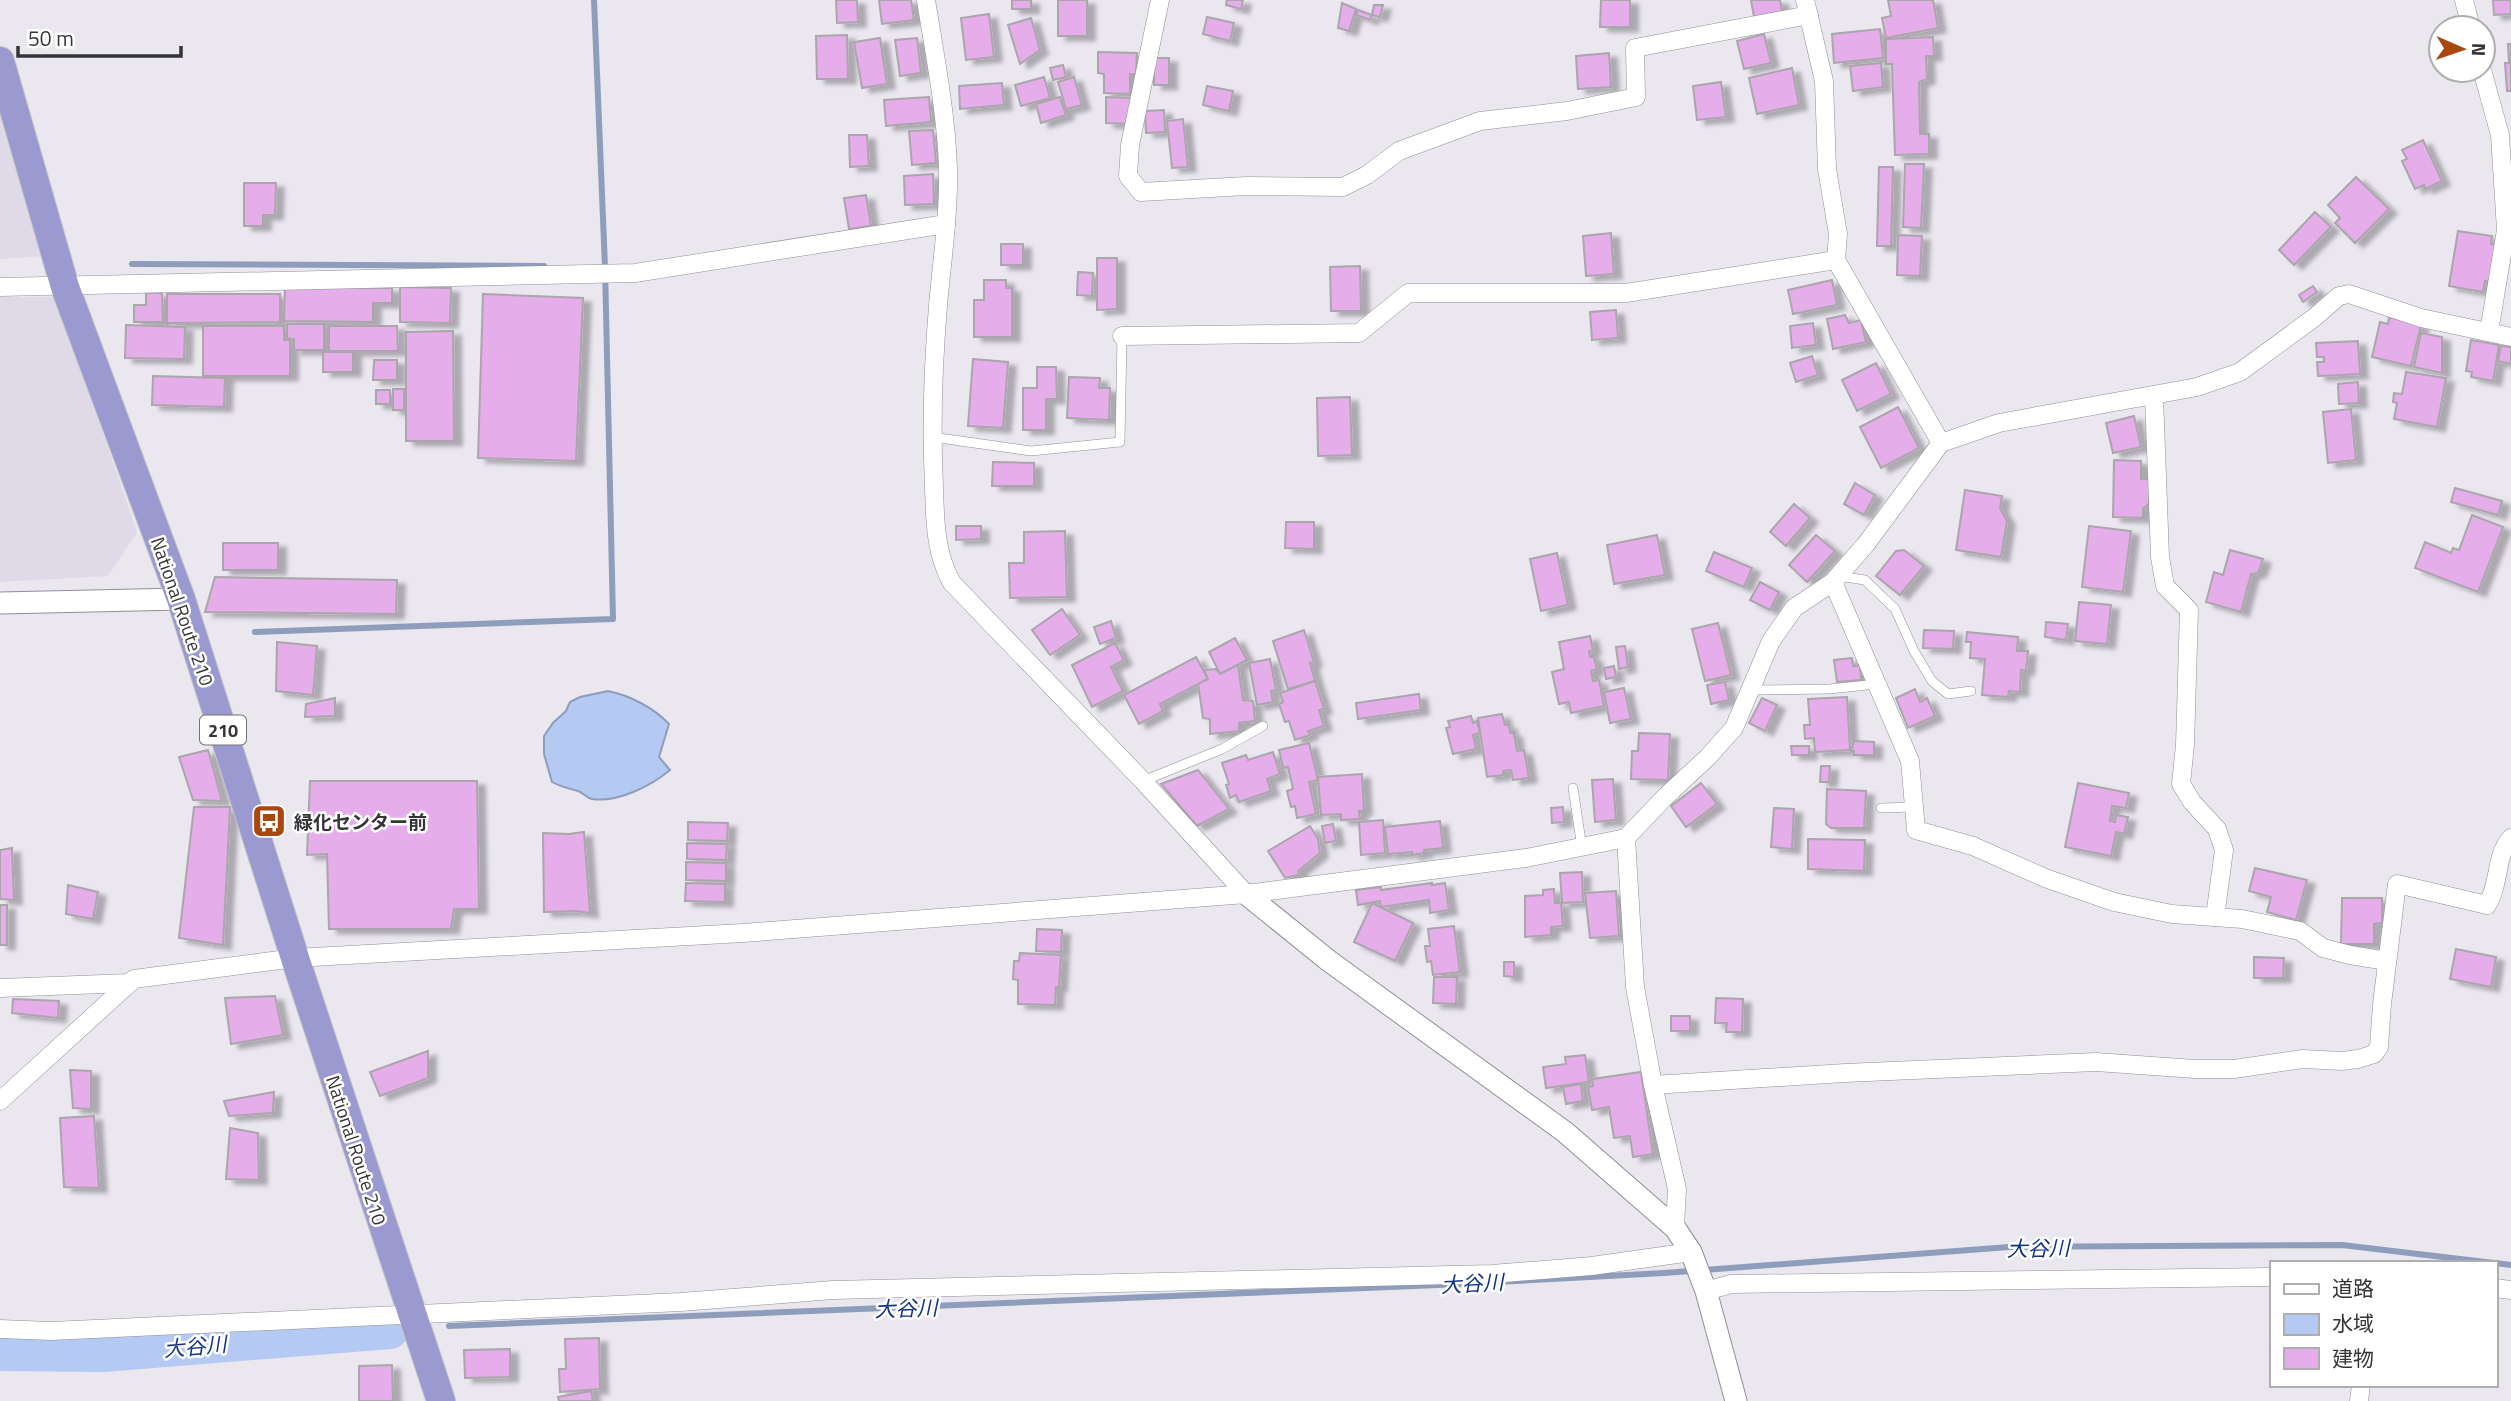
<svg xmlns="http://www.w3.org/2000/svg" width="2511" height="1401" viewBox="0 0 2511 1401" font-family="'Titillium Web','Noto Sans JP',sans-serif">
<defs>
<filter id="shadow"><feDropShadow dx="8" dy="4.5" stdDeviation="2" flood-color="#0004"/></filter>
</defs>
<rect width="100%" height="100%" fill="#eae7ef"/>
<g fill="#e0dae8">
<polygon points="0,107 45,256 0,259"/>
<polygon points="0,297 56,297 137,532 108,576 0,582"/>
</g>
<path fill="#b4caf3" stroke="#8e9dbb" stroke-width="2" d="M608 691C629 695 654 708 669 724L659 757 670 770C651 786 617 803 592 799 586 798 584 793 578 791 568 788 561 787 552 782L544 754V736L553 723 566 711 570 702 580 697Z"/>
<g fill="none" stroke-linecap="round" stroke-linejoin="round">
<g stroke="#8e9dbb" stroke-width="6">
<polyline points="132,264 544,266"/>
<polyline points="255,632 613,619 605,267 594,0"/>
<polyline points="2495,1263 2511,1265"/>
<polyline points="1497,1282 1664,1273 2009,1247 2342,1245 2494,1263"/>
<polyline points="449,1326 1486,1283"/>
</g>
<polyline stroke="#b4caf3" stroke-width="38" points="0,1352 103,1353 390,1330"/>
</g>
<g fill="#e6adeb" stroke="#aba5ac" stroke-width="2" filter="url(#shadow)">
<polygon points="836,0 857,0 858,22 837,23"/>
<polygon points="879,0 911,0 914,20 882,24"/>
<rect x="1012" y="0" width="19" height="9"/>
<rect x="1058" y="0" width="29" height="36"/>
<polygon points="1227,0 1243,0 1241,9 1226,5"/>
<polygon points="1601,0 1630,0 1630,27 1600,27"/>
<polygon points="1751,0 1780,0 1782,11 1754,17"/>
<polygon points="1888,0 1933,0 1938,28 1886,38 1882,18 1891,16"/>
<polygon points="2493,0 2511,0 2511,14 2494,15"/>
<polygon points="1342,3 1356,9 1349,31 1338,28"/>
<polygon points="1374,5 1383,5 1380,17 1372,15"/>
<polygon points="1358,10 1372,15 1370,20 1356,15"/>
<polygon points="989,14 994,57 966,60 961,18"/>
<polygon points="1207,17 1234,23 1230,41 1203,34"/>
<polygon points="1031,18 1040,50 1020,64 1008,25"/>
<polygon points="1880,29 1883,58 1834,63 1832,34"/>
<polygon points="1764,34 1771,63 1744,69 1737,41"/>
<polygon points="847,35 848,79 817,79 816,36"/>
<polygon points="1933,37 1934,56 1926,56 1927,79 1919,82 1920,134 1929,134 1929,154 1895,155 1892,64 1886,64 1886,39"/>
<polygon points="880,38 887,84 862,88 854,42"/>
<polygon points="917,38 921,73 900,76 895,40"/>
<polygon points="2508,44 2511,44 2511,91 2507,91 2505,63 2509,63"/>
<polygon points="1098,52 1137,53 1136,74 1130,74 1130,94 1104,93 1104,74 1098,73"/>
<polygon points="1609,53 1611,87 1578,89 1576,56"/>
<rect x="1154" y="58" width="15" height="27"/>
<polygon points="1881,63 1883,87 1853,91 1850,66"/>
<polygon points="1063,65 1066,77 1053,80 1050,68"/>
<polygon points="1792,68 1799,105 1757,114 1749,78"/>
<polygon points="1044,77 1050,98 1021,106 1015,85"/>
<polygon points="1074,77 1082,105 1066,109 1058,82"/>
<polygon points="1721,82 1726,117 1697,120 1693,86"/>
<polygon points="1002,83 1004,105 960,109 959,86"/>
<polygon points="1207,86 1233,91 1229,111 1203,105"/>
<polygon points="929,97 931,122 886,126 884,100"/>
<polygon points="1060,97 1066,115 1041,123 1036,104"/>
<polygon points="1106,97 1131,98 1131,124 1106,123"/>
<polygon points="1164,110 1165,132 1146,133 1145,111"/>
<polygon points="1183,119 1188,167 1172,168 1167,121"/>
<polygon points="933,130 936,163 912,165 909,131"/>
<polygon points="849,135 867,135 869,166 850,167"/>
<polygon points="2423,140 2442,181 2425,189 2424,185 2415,189 2402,161 2407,159 2402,150"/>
<polygon points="1905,164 1924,164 1921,228 1903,227"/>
<polygon points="1879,167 1893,167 1891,246 1877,246"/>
<polygon points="933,174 934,204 905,205 904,176"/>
<polygon points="2356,177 2389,209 2355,243 2335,223 2340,218 2328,205"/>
<polygon points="244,183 276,183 275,215 263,215 263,226 244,226"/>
<polygon points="866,195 871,226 849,229 844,198"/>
<polygon points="2315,212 2331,227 2294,265 2279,250"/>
<polygon points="2458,231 2492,236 2491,244 2496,245 2494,283 2485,281 2483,292 2449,286"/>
<polygon points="1611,233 1614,274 1586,276 1583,236"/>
<polygon points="1898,235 1922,236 1920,276 1897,275"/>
<rect x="1001" y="244" width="22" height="21"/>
<polygon points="1097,258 1117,258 1117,309 1097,310"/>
<polygon points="1360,266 1361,311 1331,311 1330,267"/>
<polygon points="1078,272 1093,273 1092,296 1077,295"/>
<polygon points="984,280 1006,280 1006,288 1012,288 1012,337 974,337 974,300 984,300"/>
<polygon points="1832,280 1837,305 1793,314 1788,290"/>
<polygon points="2313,286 2317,292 2303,302 2299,295"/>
<polygon points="285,287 392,288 392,303 373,303 373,322 284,321"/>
<polygon points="400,287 451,288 450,323 400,322"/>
<polygon points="146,293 162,293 163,322 134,322 134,305 146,305"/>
<polygon points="167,294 280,294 280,322 167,323"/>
<polygon points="483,294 583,298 576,461 478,458"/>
<polygon points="1616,310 1618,338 1592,340 1590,312"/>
<polygon points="1845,315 1849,323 1861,320 1866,342 1833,349 1827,319"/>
<polygon points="2389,317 2421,325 2411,366 2372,357 2380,322 2388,324"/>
<polygon points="1813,323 1816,345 1792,348 1790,326"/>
<polygon points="287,324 324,324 324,350 294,350 294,339 287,338"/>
<polygon points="126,325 185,327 184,359 125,358"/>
<polygon points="203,326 284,326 284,340 290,340 290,376 203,376"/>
<polygon points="329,326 397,326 398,351 329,351"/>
<polygon points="453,331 454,441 406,441 406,332"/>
<polygon points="2421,333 2442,337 2442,373 2414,367"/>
<polygon points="2471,340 2499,345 2493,381 2471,377 2472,372 2466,371"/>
<polygon points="2358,341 2360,374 2318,376 2317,362 2324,362 2324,357 2317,357 2316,343"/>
<polygon points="2501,346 2511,347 2511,364 2498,361"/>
<rect x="323" y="352" width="30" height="20"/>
<polygon points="1812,356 1818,375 1796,382 1790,363"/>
<polygon points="973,359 1008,362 1003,428 968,426"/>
<polygon points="374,360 397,360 397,380 373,380"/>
<polygon points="1876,363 1891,394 1857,411 1842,380"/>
<polygon points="1037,367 1056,367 1057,399 1046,399 1046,430 1023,430 1023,388 1037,388"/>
<polygon points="2406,372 2446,378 2437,427 2394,419 2397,403 2393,402 2394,393 2402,394"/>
<polygon points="153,376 225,378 224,407 152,405"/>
<polygon points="1069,377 1100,378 1099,388 1110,388 1109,420 1067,418"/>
<polygon points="2358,382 2359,403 2339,404 2338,384"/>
<rect x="393" y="389" width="11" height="21"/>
<rect x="376" y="390" width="14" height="14"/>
<polygon points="1350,397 1352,455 1318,456 1317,398"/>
<polygon points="1898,407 1919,448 1881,468 1860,427"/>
<polygon points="2351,409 2356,460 2328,463 2323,412"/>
<polygon points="2134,416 2141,447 2113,453 2106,423"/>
<polygon points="2114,460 2141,461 2141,479 2149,479 2149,504 2143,508 2143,518 2113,517"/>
<polygon points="993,462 1034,463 1034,486 992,486"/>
<polygon points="1855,483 1875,495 1864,515 1844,504"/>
<polygon points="2455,488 2502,501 2498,515 2451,502"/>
<polygon points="1965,490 2002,496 2000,508 2007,521 2001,557 1956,550"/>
<polygon points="1794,504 1810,518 1786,546 1770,532"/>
<polygon points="2472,515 2503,527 2478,592 2415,568 2425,542 2451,553 2453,548 2459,550"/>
<polygon points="1286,522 1314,522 1314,549 1285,548"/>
<polygon points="956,526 981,526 981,539 956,540"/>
<polygon points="2089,526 2131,531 2123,592 2082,587"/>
<polygon points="1065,531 1067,597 1010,598 1009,563 1024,563 1024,532"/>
<polygon points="1657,535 1665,575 1614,584 1607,545"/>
<polygon points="1816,535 1835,551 1807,582 1789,565"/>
<rect x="223" y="543" width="55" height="27"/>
<polygon points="1904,550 1924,566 1900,595 1876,576 1896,551"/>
<polygon points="2230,550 2263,559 2258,573 2251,574 2241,612 2206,602 2214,572 2223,575"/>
<polygon points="1714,552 1752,568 1744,587 1706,571"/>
<polygon points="1557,553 1568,605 1541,611 1530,559"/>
<polygon points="215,577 397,580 396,614 205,612"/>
<polygon points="1760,582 1779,592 1770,610 1750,600"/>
<polygon points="2079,602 2111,605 2107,644 2075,641"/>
<polygon points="1062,609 1080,635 1050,655 1032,630"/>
<polygon points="1111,621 1116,638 1100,644 1094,627"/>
<polygon points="2046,622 2068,624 2066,640 2045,637"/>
<polygon points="1718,623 1731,675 1705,681 1692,629"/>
<polygon points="1304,630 1314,662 1310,663 1315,681 1288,689 1273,641"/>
<polygon points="1924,630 1954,631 1953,649 1923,648"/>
<polygon points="1967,632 2018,637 2017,651 2028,651 2026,671 2021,670 2020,692 2009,691 2008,697 1982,695 1985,659 1970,658 1971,642 1966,642"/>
<polygon points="1590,636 1593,650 1589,651 1590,657 1594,657 1597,669 1591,671 1593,681 1599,680 1604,706 1571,713 1569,702 1559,704 1552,672 1564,669 1559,642"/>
<polygon points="1235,638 1247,660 1220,674 1209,652"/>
<polygon points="277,642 317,646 313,695 276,691"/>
<polygon points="1115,643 1124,660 1111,667 1123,691 1092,707 1072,665"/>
<polygon points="1625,646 1628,667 1619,669 1616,647"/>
<polygon points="1196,657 1208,679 1160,704 1163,711 1139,724 1124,695"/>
<polygon points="1852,658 1853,666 1860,666 1861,680 1837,682 1834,660"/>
<polygon points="1270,659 1276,690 1271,691 1273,702 1257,705 1249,663"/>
<polygon points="1238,665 1243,700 1253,701 1255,721 1239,723 1239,731 1210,734 1210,719 1203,718 1198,684 1208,679 1204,670 1216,669 1220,674"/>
<polygon points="1614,666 1616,677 1606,679 1604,668"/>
<polygon points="1315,681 1324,709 1319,710 1324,726 1308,731 1310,735 1295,740 1289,721 1285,722 1279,704 1283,702 1280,693"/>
<polygon points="1725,682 1729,700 1711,704 1707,685"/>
<polygon points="1624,688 1631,719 1610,723 1604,692"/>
<polygon points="1915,689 1920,702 1927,698 1935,716 1908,728 1896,698"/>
<polygon points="1419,694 1421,710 1358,719 1356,703"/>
<polygon points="1847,697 1850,750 1815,752 1814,738 1805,739 1804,725 1810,725 1808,699"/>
<polygon points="335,698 335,716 305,717 306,704"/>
<polygon points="1762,698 1777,705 1765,731 1749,723"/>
<polygon points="1502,714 1505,725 1509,725 1510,733 1514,733 1517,751 1524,750 1529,778 1513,780 1511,770 1503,771 1503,775 1487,777 1478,718"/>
<polygon points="1471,716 1473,723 1477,721 1480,733 1473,735 1476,749 1453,754 1446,728 1450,727 1448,721"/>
<polygon points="1639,733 1670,734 1668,780 1631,779 1632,751 1638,751"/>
<polygon points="1854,741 1874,742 1874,755 1854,755 1854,751 1851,751"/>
<polygon points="1309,743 1318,780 1309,782 1316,814 1297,818 1295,806 1291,807 1287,791 1293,789 1288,767 1283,768 1279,750"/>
<polygon points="1791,746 1809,746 1809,755 1792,755"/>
<polygon points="208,750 222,801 193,800 179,757"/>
<polygon points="1273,752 1280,774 1267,779 1271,791 1239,802 1236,795 1230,798 1226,785 1229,784 1222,763 1246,755 1248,760"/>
<polygon points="1821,766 1830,766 1829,782 1820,782"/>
<polygon points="1198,770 1229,809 1197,826 1161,784"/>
<polygon points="1362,774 1364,811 1359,811 1360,819 1341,820 1341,814 1321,815 1318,777"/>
<polygon points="1613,779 1616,820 1595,822 1592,780"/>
<polygon points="310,781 477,781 479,909 454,909 451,929 329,929 327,854 307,855"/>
<polygon points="1701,783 1717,804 1686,827 1671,806"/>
<polygon points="2078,783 2129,793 2126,808 2112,806 2110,821 2115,822 2116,815 2128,817 2124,834 2116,832 2111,856 2065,847"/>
<polygon points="1827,789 1866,791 1864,828 1831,828 1826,824"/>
<polygon points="194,807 230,807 223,945 179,938"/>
<polygon points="1563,807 1564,822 1552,823 1551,808"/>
<polygon points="1774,808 1794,809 1792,849 1771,847"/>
<polygon points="1383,820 1385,853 1361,855 1359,822"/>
<polygon points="1440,821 1443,848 1424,850 1424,853 1412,855 1412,852 1388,854 1385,827"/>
<polygon points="688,822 728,823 727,841 688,840"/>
<polygon points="1333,824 1336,841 1325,843 1322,826"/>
<polygon points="1310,826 1318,839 1320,853 1298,871 1299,875 1285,878 1268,851"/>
<polygon points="584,832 590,913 575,911 544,912 543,833 569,834"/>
<polygon points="1808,839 1865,840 1864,871 1808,869"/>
<polygon points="687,843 727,844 726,860 687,859"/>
<polygon points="12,848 14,900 0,899 0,850"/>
<polygon points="686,862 726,863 726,881 686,880"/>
<polygon points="2255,868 2307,880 2296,920 2267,912 2271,897 2249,891"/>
<polygon points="1582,872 1583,902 1562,903 1560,873"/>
<polygon points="686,883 725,884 725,902 685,901"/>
<polygon points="1432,883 1432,885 1445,883 1449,910 1430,913 1429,900 1381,907 1380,901 1358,905 1356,890 1381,887 1381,890"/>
<polygon points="68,885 98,892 93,919 66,914"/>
<polygon points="1554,889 1555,903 1561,903 1563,926 1551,927 1551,935 1525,937 1525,896 1543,895 1543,890"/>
<polygon points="1616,891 1619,936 1590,938 1585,893"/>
<polygon points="2342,898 2382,898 2382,923 2374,924 2374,944 2341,944"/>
<polygon points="1372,903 1413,923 1395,961 1354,942"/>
<rect x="0" y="905" width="7" height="40"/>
<polygon points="1454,926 1460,972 1433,975 1431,961 1427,962 1425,946 1430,946 1428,929"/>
<polygon points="1037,929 1062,930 1061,952 1036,951"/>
<polygon points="2456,949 2496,957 2491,987 2450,979"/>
<polygon points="1020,953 1061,955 1059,987 1056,987 1055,1005 1018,1004 1018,980 1013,979 1014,961 1019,961"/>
<polygon points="2254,957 2284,958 2283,978 2254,978"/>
<polygon points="1504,962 1514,962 1514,977 1504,976"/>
<polygon points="1434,977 1457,977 1456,1004 1433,1003"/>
<polygon points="275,996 283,1035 231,1044 225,998"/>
<polygon points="1716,998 1743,999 1742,1032 1726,1032 1727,1023 1715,1023"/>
<polygon points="13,999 59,1001 58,1018 12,1013"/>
<rect x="1671" y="1016" width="19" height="15"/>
<polygon points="428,1051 428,1078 380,1096 370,1072"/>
<polygon points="1585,1055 1589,1082 1546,1088 1543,1067 1566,1064 1565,1057"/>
<polygon points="70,1070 91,1071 91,1109 73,1108"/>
<polygon points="1641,1072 1653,1154 1633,1157 1630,1136 1614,1138 1609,1107 1592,1110 1588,1087 1593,1086 1592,1079"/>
<polygon points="1581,1084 1583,1101 1566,1104 1563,1087"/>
<polygon points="274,1092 273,1113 229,1116 224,1101"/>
<polygon points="94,1116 99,1188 64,1187 60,1118"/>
<polygon points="230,1128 258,1133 259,1180 226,1179"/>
<polygon points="599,1338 600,1389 560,1392 559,1369 566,1369 565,1339"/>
<polygon points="510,1349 510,1377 465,1378 464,1350"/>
<polygon points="392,1365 393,1401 359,1401 359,1366"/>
<polygon points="591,1391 593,1401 559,1401 558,1397"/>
</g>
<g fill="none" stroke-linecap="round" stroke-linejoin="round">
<g stroke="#918e96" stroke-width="10">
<g id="service">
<polyline points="932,437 1031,451 1120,442 1122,336"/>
<polyline points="1838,576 1865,580 1895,609 1914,651 1932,681 1948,694 1971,691"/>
<polyline points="1751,690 1829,689 1877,684"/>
<polyline points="1143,781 1222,749 1263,726"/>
<polyline points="1573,788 1582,848"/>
<polyline points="1881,808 1914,807"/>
</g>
</g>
<g stroke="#918e96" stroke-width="19">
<g id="minor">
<path d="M926 0C935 56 946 112 948 168 949 214 942 260 938 306 933 366 931 426 934 486 935 520 935 553 952 583L1143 781 1246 894"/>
<polyline points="1160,0 1130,145 1128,176 1141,192 1246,186 1343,187 1367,175 1399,151 1480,121 1567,111 1636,97 1635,48 1809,15"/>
<polyline points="1805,0 1824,81 1827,169 1838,234 1836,260 1941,443"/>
<polyline points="2464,0 2471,28"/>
<polyline points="2482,70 2500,135 2506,230 2489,332"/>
<polyline points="0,287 635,273 946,224"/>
<polyline points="1122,336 1359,333 1408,293 1626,293 1836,260"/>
<polyline points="2154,396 2160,557 2165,586 2189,610 2185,745 2181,784 2192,802 2217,829 2224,850 2215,917"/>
<polyline points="1833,582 1910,761 1916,830 1973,846 2045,878 2114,902 2172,914 2242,919 2300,931 2323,948 2350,955 2387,961"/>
<polyline points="1626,838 1635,987 1653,1085 1677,1189 1675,1228"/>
<polyline points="0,988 129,983"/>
<path d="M1653 1085 1845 1073 2096 1062 2195 1069H2234L2303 1059 2342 1061 2358 1059 2374 1054 2379 1047 2382 1004 2397 884 2487 905C2500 885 2495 855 2511 838"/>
<polyline points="0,1101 134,979 295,958 743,933 1246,894 1526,858 1626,838 1665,797 1707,758 1734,728 1771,641 1794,608 1833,582 1866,544 1941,443 1999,423 2197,387 2240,372 2315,317 2339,296 2349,294 2421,318 2511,337"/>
<polyline points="2495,1288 2511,1290"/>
<polyline points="1706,1291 1731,1284 2271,1277"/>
<polyline points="0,1329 51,1331 681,1302 833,1290 1492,1274 1592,1266 1691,1252"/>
<polyline points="2359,1401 2361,1385"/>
</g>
</g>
<g stroke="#918e96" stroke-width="23">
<g id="tertiary">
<polyline points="0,603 181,599"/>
<polyline points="1246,894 1329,961 1565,1132 1675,1228 1691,1252 1706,1291 1736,1401"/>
</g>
</g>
<g stroke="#c6c6c7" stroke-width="30">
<polyline id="trunk" points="0,61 65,287 181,599 295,958 441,1401"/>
</g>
<use href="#service" stroke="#fff" stroke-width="9"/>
<use href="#minor" stroke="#fff" stroke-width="18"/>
<use href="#tertiary" stroke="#fff" stroke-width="21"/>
<use href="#trunk" stroke="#9a9ad0" stroke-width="28"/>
</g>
<defs>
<g id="bus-square" transform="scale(1.75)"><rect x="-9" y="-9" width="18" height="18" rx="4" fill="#aa470d" stroke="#fff"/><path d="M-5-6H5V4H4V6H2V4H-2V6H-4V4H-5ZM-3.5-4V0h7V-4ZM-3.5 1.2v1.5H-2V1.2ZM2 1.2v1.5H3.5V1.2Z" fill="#fff"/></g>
</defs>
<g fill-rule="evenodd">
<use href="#bus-square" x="269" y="821"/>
</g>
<g text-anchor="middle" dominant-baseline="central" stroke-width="5" stroke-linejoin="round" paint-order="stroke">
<rect fill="#fff" stroke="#727173" stroke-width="2" x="200" y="715.5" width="46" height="29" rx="5"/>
<g font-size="18" font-weight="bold" fill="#353437">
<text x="223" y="730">210</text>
</g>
<g font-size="19" fill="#353437" stroke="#fff">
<text transform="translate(183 611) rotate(71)">National Route 210</text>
<text transform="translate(357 1150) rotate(72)">National Route 210</text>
</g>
<g font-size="19" font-weight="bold" fill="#353437" stroke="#fff" text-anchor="start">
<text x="294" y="821">緑化センター前</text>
</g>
<g font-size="21" font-style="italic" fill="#133481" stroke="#fff">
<text transform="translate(2038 1248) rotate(-1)">大谷川</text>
<text transform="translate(1472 1283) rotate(-3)">大谷川</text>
<text transform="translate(906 1308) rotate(-2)">大谷川</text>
<text transform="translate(195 1346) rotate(-5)">大谷川</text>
</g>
</g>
<rect x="2270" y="1261" width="228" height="126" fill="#ffffff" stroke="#aeaeaf" stroke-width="2"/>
<rect x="2284" y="1284" width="35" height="10" fill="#ffffff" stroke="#aeaeaf" stroke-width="2"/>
<text x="2332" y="1296" font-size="21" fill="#353437">道路</text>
<rect x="2284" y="1314" width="35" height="21" fill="#b4caf3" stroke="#aeaeaf" stroke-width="2"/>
<text x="2332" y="1331" font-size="21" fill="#353437">水域</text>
<rect x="2284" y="1348" width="35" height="21" fill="#e6adeb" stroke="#aeaeaf" stroke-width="2"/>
<text x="2332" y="1366" font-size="21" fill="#353437">建物</text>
<g transform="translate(2462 49) rotate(92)"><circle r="33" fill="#ffffff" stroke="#aeaeaf" stroke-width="2"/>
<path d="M0-5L12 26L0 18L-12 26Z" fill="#aa470d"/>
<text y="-10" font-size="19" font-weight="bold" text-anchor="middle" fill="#353437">N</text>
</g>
<path d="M18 46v10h163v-10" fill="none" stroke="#353437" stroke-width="3.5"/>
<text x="28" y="46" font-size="21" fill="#353437" stroke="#ffffff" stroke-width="5" paint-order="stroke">50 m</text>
</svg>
